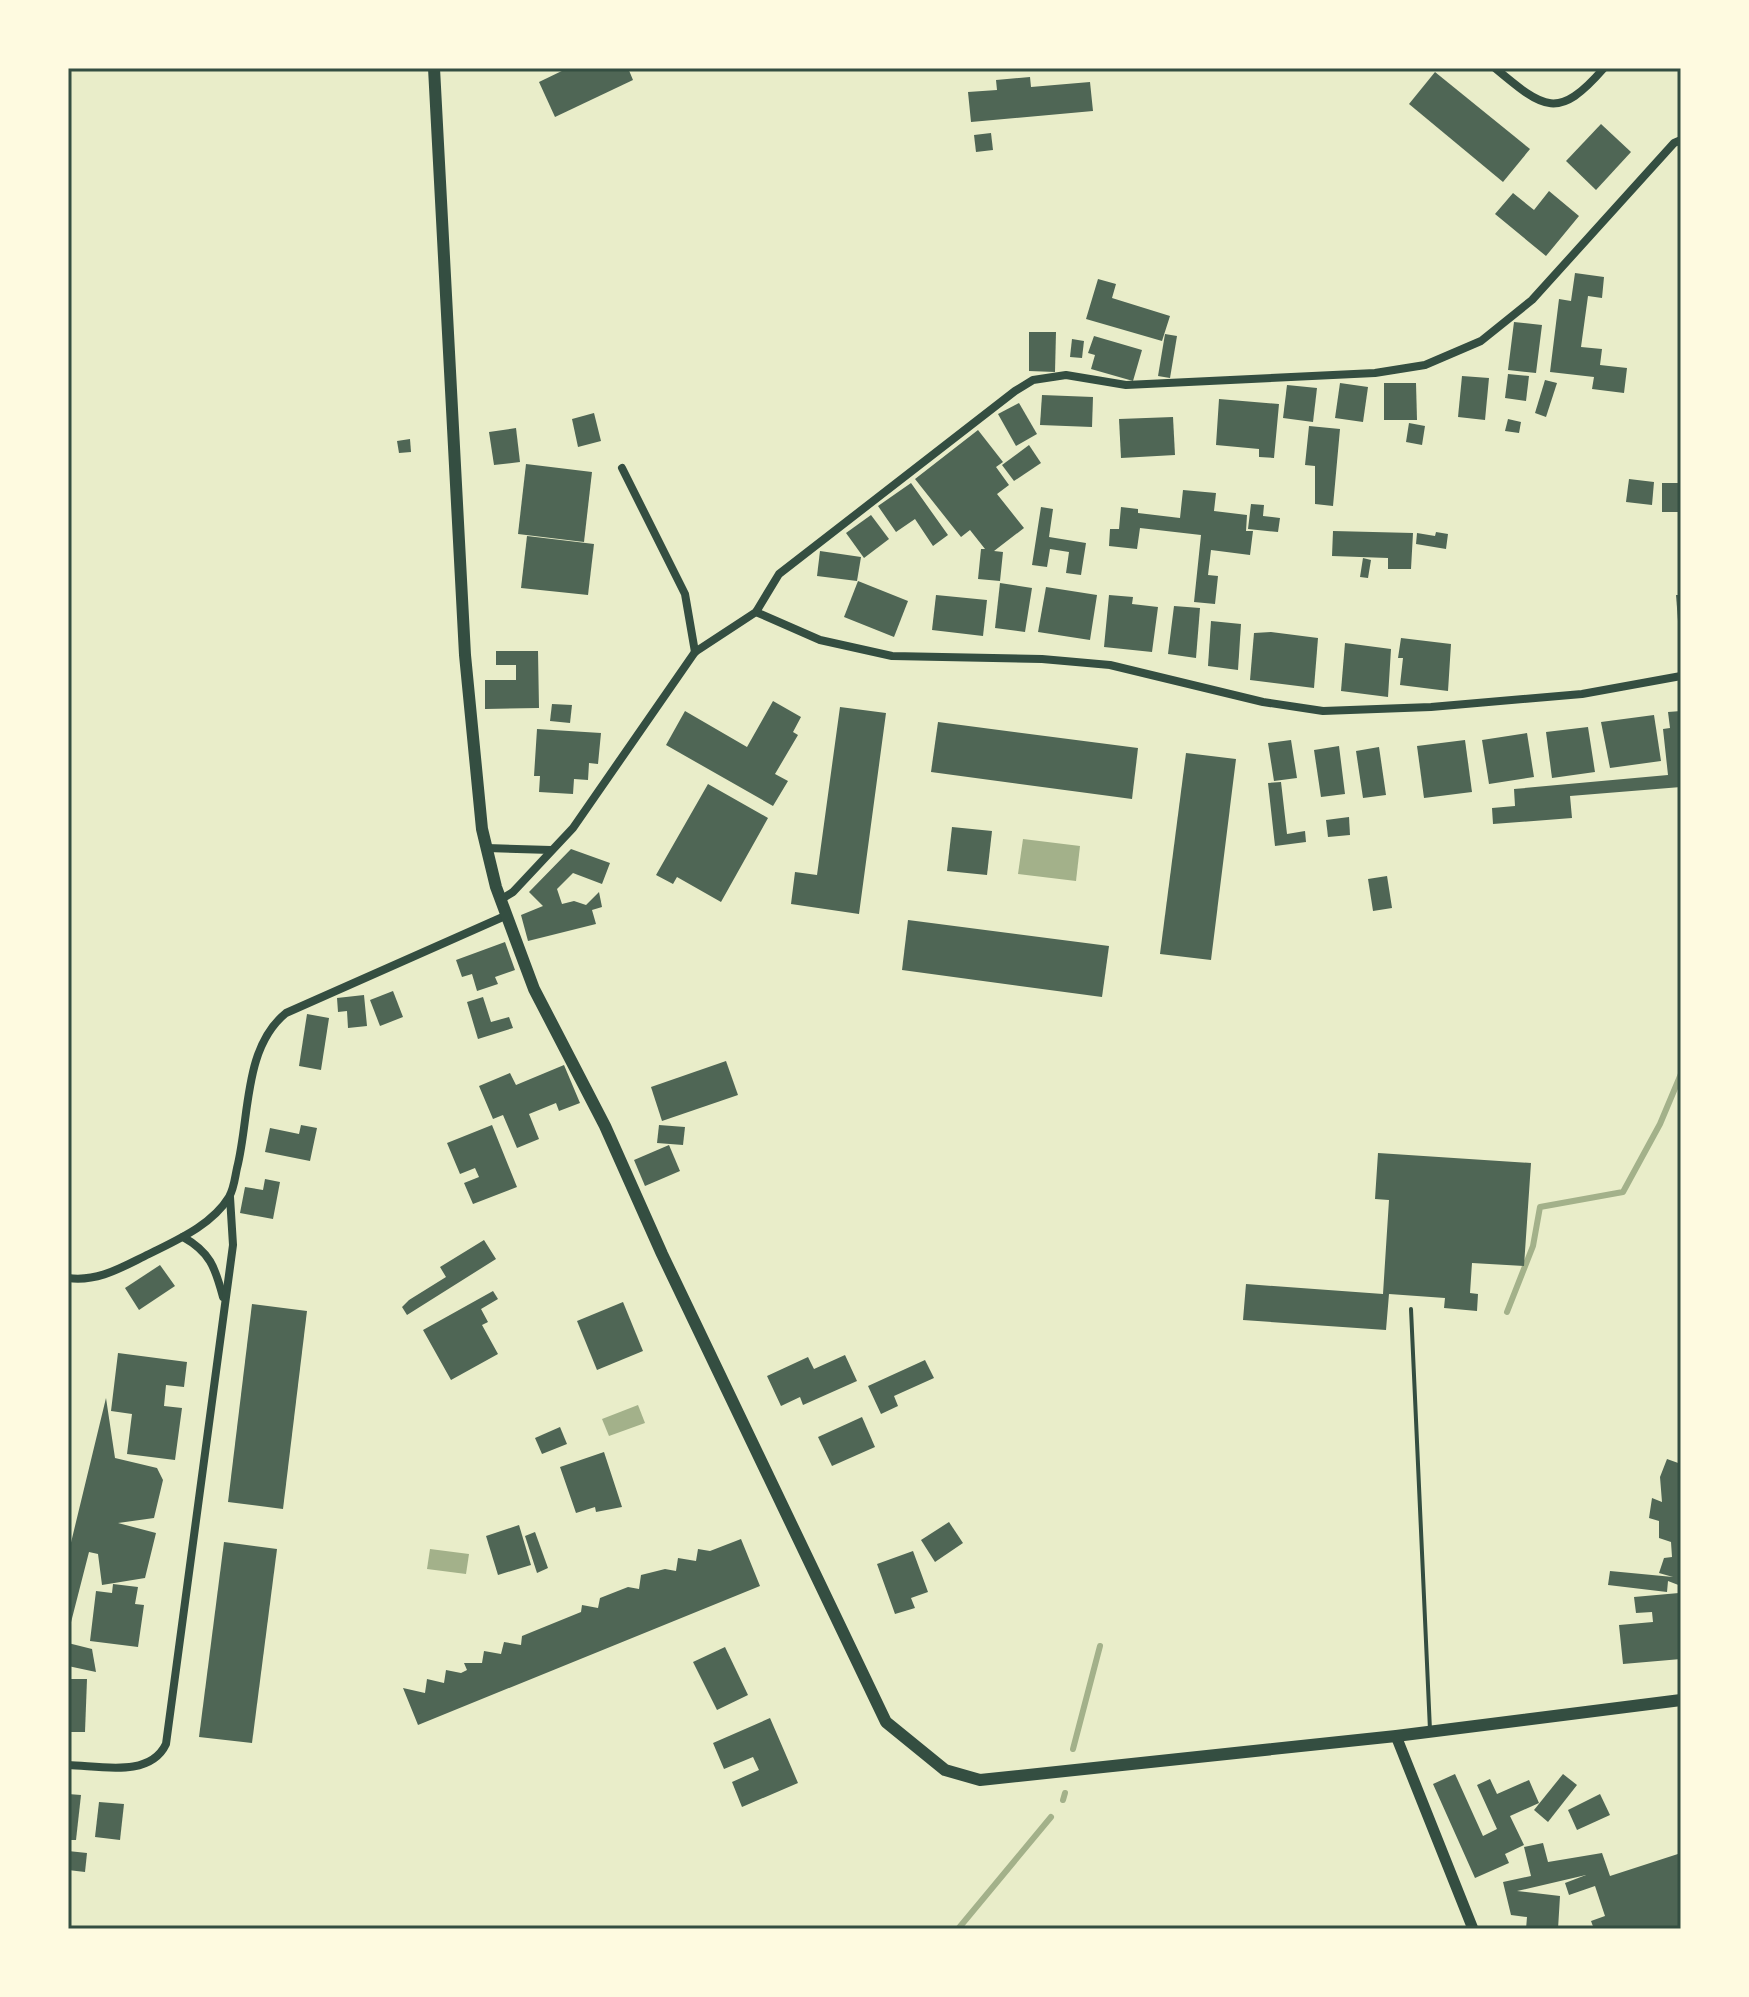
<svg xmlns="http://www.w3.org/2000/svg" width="1749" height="1997" viewBox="0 0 1749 1997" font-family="Overpass,sans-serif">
<rect width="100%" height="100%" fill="#e9edc9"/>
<g fill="#a3b18a">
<polygon points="1023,839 1080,846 1076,881 1018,874"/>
<polygon points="638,1405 645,1423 609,1436 602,1419"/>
<polygon points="430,1549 469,1554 466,1574 427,1569"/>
</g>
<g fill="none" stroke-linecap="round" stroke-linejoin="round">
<g stroke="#a3b18a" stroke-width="6">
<polyline points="1507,1312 1533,1246 1540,1207 1623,1192 1660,1124 1681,1074"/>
<polyline points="1073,1749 1100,1646"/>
<polyline points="1063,1800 1065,1793"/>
<polyline points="958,1929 1051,1817"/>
</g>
</g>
<g fill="#4f6655">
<polygon points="568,68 628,68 633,80 555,117 539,82"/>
<polygon points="1435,72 1530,149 1503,182 1409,104"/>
<polygon points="1030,77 1031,87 1090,82 1093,111 971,122 968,92 997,90 996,80"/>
<polygon points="1601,124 1631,152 1596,190 1566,161"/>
<polygon points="991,133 993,150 976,152 974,135"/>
<polygon points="1549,191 1579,216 1546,256 1495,214 1513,193 1534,210"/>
<polygon points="1575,273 1604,277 1602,298 1588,296 1581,347 1602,349 1600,365 1627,368 1624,393 1592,389 1594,377 1550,372 1559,299 1571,301"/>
<polygon points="1098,279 1116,284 1112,298 1170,316 1162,341 1086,319"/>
<polygon points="1514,322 1542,325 1536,373 1508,370"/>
<polygon points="1029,332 1056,332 1055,372 1029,371"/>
<polygon points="1165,334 1177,336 1170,378 1158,376"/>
<polygon points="1094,336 1142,350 1133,381 1091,369 1095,355 1088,353"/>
<polygon points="1072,339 1084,341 1082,358 1070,357"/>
<polygon points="1508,374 1529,376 1526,401 1505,398"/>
<polygon points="1462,376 1489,378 1485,420 1458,417"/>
<polygon points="1545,380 1557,383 1546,417 1535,413"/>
<polygon points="1340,383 1368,387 1363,422 1335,418"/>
<polygon points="1384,383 1416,383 1417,420 1384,420"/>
<polygon points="1287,385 1317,388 1313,422 1283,418"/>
<polygon points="1042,395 1093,397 1092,427 1040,425"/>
<polygon points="1219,399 1279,404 1274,458 1259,457 1259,449 1216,445"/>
<polygon points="1019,403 1037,434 1016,446 998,414"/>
<polygon points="594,413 601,441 578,447 572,419"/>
<polygon points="1173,417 1175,455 1121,458 1119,419"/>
<polygon points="1508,419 1521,422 1519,433 1505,431"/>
<polygon points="1409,423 1425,426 1422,445 1406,442"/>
<polygon points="1309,426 1340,429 1333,506 1315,504 1315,466 1305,465"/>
<polygon points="516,428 520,462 494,465 489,432"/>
<polygon points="978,430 1003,462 996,467 1009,485 997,494 1024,528 994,551 1003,552 1000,581 978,579 981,549 985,549 970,530 961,537 915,479"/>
<polygon points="410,439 411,452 399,453 397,441"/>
<polygon points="1029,445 1041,463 1014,481 1002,465"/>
<polygon points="526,464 592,472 584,542 518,534"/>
<polygon points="1629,479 1654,482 1652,505 1626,502"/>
<polygon points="911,483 948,535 933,546 915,519 896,532 878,506"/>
<rect x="1662" y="483" width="19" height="29"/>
<polygon points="1183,490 1216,493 1214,511 1247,515 1246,531 1253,531 1250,555 1211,550 1208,575 1218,576 1215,604 1194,602 1201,535 1140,528 1137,549 1109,546 1110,529 1119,529 1121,507 1138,509 1138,513 1180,518"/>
<polygon points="1251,504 1264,505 1263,516 1280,518 1278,532 1248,529"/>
<polygon points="1041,507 1053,509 1049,537 1086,543 1081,575 1066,573 1069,552 1050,549 1047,567 1032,565"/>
<polygon points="871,515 889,539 864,558 846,533"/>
<polygon points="1333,531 1413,533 1411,569 1388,569 1388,558 1332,556"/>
<polygon points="1436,532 1448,534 1446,549 1416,544 1417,533 1435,536"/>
<polygon points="527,536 594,544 588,595 521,588"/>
<polygon points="820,551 861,557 857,581 817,576"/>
<polygon points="1363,558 1371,560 1368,578 1360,577"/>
<polygon points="858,581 908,601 894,637 844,617"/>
<polygon points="1000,583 1032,588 1025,632 995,628"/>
<polygon points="1046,587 1097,595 1090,640 1038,632"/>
<polygon points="936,595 987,600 983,636 932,630"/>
<polygon points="1109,595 1133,597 1132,604 1158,607 1152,652 1104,647"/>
<polygon points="1676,595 1681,595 1681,621 1678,621"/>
<polygon points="1174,606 1200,608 1196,658 1168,654"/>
<polygon points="1211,621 1241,624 1238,670 1208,666"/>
<polygon points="1271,632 1318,638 1314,688 1250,680 1254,633"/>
<polygon points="1401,638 1451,644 1448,691 1400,685 1403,658 1398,658"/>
<polygon points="1345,643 1391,649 1388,697 1341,691"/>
<polygon points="496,651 538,651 539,708 485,709 485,680 516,680 516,665 496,665"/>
<polygon points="773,701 801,717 793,732 798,735 775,774 788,781 773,806 666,745 685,711 747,747"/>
<polygon points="552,704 572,705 570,723 550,721"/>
<polygon points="840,707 886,713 859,914 791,904 795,872 817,875"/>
<polygon points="1681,711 1681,787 1570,796 1572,818 1493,824 1492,808 1515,806 1514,789 1668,775 1663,729 1670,728 1668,712"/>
<polygon points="1654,715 1661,761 1610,768 1601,722"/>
<polygon points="938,722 1138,748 1132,799 931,772"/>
<polygon points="1588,727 1595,772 1552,778 1546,732"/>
<polygon points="537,729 601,733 598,764 589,763 588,780 574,779 573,794 539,792 540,776 534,776"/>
<polygon points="1527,733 1534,777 1489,784 1482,740"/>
<polygon points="1291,740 1297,778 1274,781 1268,743"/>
<polygon points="1465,740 1472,792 1424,798 1417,746"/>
<polygon points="1339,746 1345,794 1321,797 1314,750"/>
<polygon points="1379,747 1386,795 1363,798 1356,751"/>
<polygon points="1186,753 1236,759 1211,960 1160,954"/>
<polygon points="1281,782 1287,834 1305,831 1306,842 1275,846 1268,783"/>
<polygon points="708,784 768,818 721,902 677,877 673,884 656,875"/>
<polygon points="1349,817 1350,835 1328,837 1326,820"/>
<polygon points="952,827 992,831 987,875 947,871"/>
<polygon points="571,849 610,863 602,884 573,873 557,889 562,904 574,901 586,905 599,892 602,907 592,910 596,924 528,941 521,915 543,906 529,892"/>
<polygon points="1387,876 1392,908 1373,911 1368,879"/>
<polygon points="908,920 1109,946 1102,997 902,970"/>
<polygon points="505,942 515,970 495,977 498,984 477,991 472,974 462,977 456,960"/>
<polygon points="393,991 403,1017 380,1026 370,1000"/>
<polygon points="364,995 367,1026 348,1028 347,1011 338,1012 337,998"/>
<polygon points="483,997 491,1022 509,1017 513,1028 478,1039 467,1002"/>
<polygon points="307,1014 329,1018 321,1070 299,1066"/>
<polygon points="726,1061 738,1095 662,1121 651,1087"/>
<polygon points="564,1065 580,1103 559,1111 556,1103 529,1114 539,1139 517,1148 503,1115 493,1119 479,1086 510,1073 516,1085"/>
<polygon points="301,1125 317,1128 310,1161 265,1152 270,1128 299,1134"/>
<polygon points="492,1125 517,1187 473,1204 464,1183 479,1177 475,1168 460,1174 447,1143"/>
<polygon points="659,1125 685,1127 683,1145 657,1143"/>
<polygon points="669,1145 680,1171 645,1186 634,1160"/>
<polygon points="1378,1153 1531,1163 1524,1266 1472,1263 1470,1293 1478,1294 1477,1311 1444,1308 1445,1298 1389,1294 1386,1330 1243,1320 1246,1284 1383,1294 1389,1200 1375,1199"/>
<polygon points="265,1179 280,1182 273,1219 240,1213 245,1187 263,1190"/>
<polygon points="484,1240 496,1259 407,1315 402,1307 409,1300 446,1277 440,1267"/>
<polygon points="160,1265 175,1286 139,1310 125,1288"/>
<polygon points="493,1291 498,1299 481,1309 488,1322 482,1325 498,1354 451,1380 423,1330"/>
<polygon points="623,1302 643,1351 597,1370 577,1321"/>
<polygon points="252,1304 307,1311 283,1509 228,1502"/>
<polygon points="118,1353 187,1362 184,1387 166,1385 164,1406 182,1408 175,1460 127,1454 132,1414 111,1411"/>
<polygon points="845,1355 857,1381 803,1405 800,1397 781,1406 767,1376 808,1357 814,1369"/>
<polygon points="925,1360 934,1378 894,1396 898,1406 881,1414 868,1386"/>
<polygon points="106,1398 115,1458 157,1468 163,1480 154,1518 118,1523 156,1533 145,1578 102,1585 98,1554 89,1552 68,1634 68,1555"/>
<polygon points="862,1417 875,1447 832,1466 818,1437"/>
<polygon points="560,1427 567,1444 542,1454 535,1438"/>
<polygon points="604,1452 622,1507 596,1512 595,1507 576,1513 560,1467"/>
<polygon points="1667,1459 1681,1464 1681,1586 1668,1581 1667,1592 1608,1585 1610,1571 1673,1577 1659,1573 1664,1558 1672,1557 1671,1542 1659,1538 1659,1521 1649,1518 1652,1498 1662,1502 1660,1477"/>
<polygon points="949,1522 963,1543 935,1562 921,1540"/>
<polygon points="519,1525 531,1565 498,1575 486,1536"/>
<polygon points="535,1532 548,1568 537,1573 525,1536"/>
<polygon points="741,1539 760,1586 418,1725 403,1688 425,1693 427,1679 444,1683 446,1670 461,1673 467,1670 464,1663 482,1663 484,1651 501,1654 504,1642 521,1645 522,1636 581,1612 582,1605 598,1608 600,1598 628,1587 639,1589 641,1575 665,1569 676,1571 678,1558 696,1561 698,1549 710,1551"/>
<polygon points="224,1542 277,1549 252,1743 199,1737"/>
<polygon points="913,1551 928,1592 911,1598 915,1608 895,1614 877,1564"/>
<polygon points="113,1584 138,1587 135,1604 144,1605 138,1647 90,1641 96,1591 112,1593"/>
<polygon points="1679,1593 1681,1659 1623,1664 1619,1625 1653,1622 1652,1612 1636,1613 1634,1597"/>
<polygon points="68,1643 92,1649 96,1672 68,1666"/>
<polygon points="725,1647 748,1695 717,1710 693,1662"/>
<polygon points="68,1679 87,1679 85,1732 68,1732"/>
<polygon points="770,1718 798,1783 742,1807 732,1782 759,1770 753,1757 724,1769 713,1743"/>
<polygon points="1455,1774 1483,1836 1497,1829 1477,1785 1490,1779 1497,1794 1529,1780 1539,1803 1510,1816 1524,1845 1505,1854 1509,1863 1475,1878 1433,1784"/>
<polygon points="1563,1774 1577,1785 1548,1822 1534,1810"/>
<polygon points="68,1794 81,1795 76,1840 68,1840"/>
<polygon points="1600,1794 1610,1815 1577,1830 1568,1810"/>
<polygon points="99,1802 124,1804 120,1840 95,1837"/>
<polygon points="1543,1843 1548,1862 1602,1853 1610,1876 1681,1853 1681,1929 1594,1929 1591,1921 1605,1916 1595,1886 1569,1895 1565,1883 1586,1875 1517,1891 1560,1896 1558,1929 1526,1929 1527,1917 1511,1915 1503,1882 1531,1876 1524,1847"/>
<polygon points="68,1851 87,1853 85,1872 68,1870"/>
</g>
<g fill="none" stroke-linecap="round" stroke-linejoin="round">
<polyline stroke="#344e41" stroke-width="4" points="1411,1309 1430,1730"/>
<g stroke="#344e41" stroke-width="8">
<path d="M1495 68C1544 109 1558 121 1604 68"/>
<polyline points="622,468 685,594 695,652"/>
<polyline points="756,612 820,640 892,656 1042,659 1110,665 1263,702 1323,711 1431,707 1582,694 1681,676"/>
<polyline points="487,848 551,850"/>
<polyline points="500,900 513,892 573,828 695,652 756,612 779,574 1015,391 1033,380 1066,375 1126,385 1375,373 1425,365 1481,341 1532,300 1674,143 1681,140"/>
<path d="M183 1237C210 1252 215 1267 223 1297"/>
<path d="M68 1278C99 1282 122 1267 149 1254 177 1240 212 1225 229 1197 234 1189 235 1177 237 1168 250 1117 243 1048 286 1013L505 916"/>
<path d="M68 1765C101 1766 150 1778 166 1744L233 1245 230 1197"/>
</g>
<polyline stroke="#344e41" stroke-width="11" points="1396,1736 1473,1929"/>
<polyline stroke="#344e41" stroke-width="12" points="434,68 465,655 482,829 496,887 534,989 605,1126 662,1254 886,1722 945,1770 980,1780 1396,1736 1681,1700"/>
</g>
<rect width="1749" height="1997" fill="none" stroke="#fefae0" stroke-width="140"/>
<rect x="70" y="70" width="1609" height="1857" fill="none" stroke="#344e41" stroke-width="3"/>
</svg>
